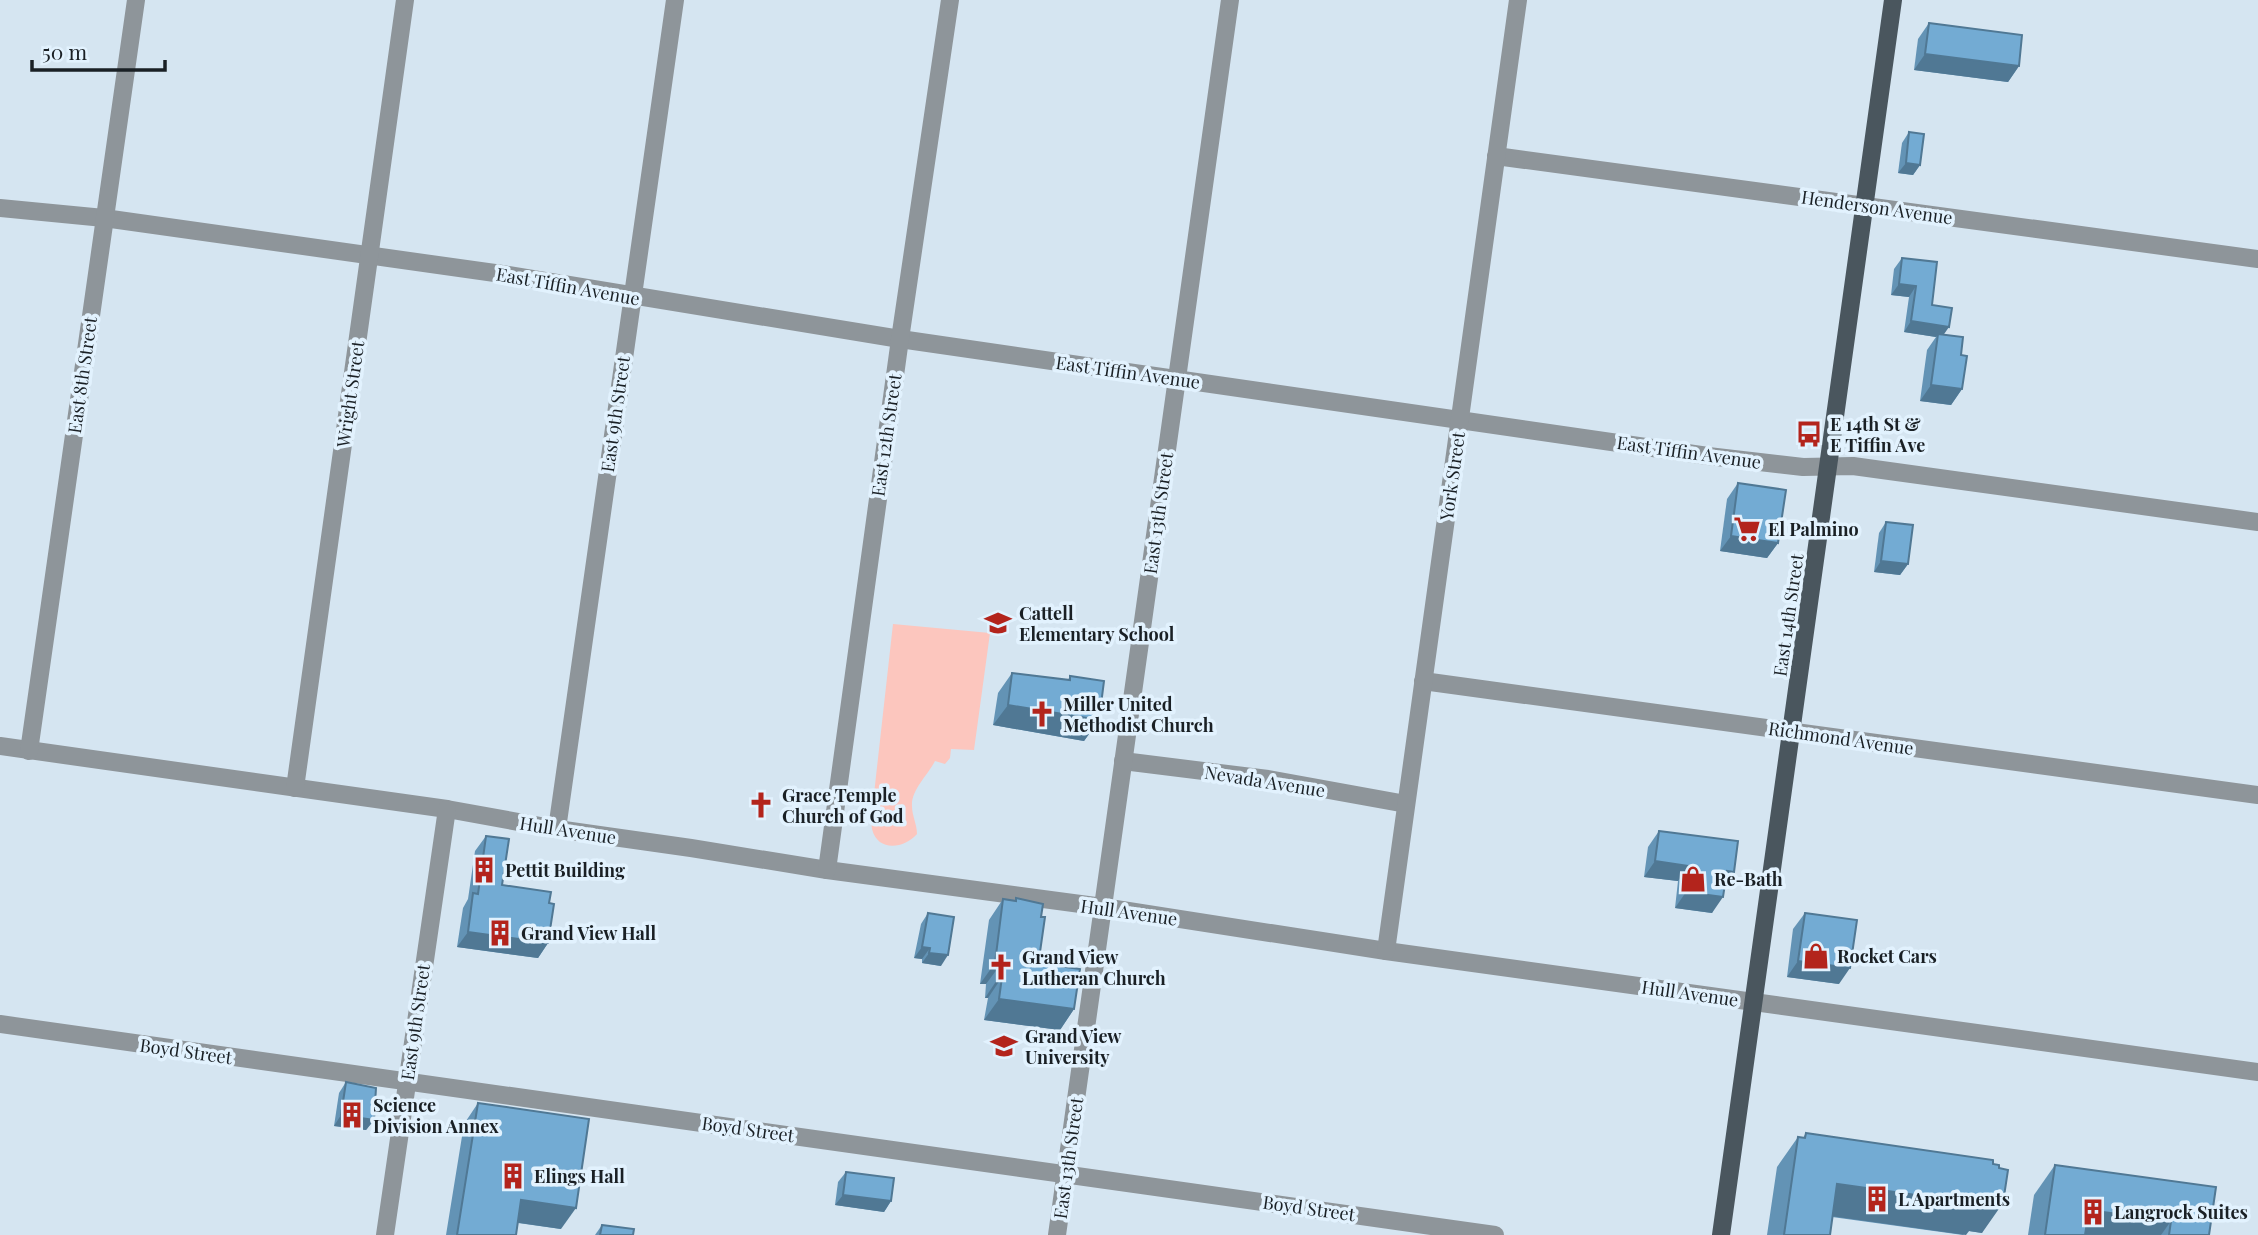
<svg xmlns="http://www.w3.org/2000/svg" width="2258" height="1235" viewBox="0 0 2258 1235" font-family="'Playfair Display',serif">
<rect width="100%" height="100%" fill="#d5e5f1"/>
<path fill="#fcc6be" d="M893 624 990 633 974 750 951 749 950 758 945 764 935 761C928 775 911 790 912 806 912 816 917 824 917 834 905 848 878 853 872 829 871 824 872 817 872 812Z"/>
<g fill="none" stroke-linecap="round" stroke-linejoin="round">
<g stroke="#8e959a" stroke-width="18">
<polyline points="1496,156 2258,259"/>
<polyline points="0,208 104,218 502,274 900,339 1708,456 1803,467 1853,466 2258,522"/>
<polyline points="1423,681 2258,795"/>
<polyline points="0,746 447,809 557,829 691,848 827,870 1103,907 1386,951 2258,1072"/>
<polyline points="29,751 136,0"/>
<polyline points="1123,761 1268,779 1406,804"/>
<polyline points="295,788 405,0"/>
<polyline points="557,829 675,0"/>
<polyline points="827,870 900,339 950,0"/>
<polyline points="1386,951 1518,0"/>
<polyline points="0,1024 1495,1235"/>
<polyline points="1057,1235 1230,0"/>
</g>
<polyline stroke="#8e959a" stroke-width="18" points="385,1235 447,809"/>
<path stroke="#4a565e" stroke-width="18" d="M1721 1235C1780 824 1836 412 1893 0"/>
</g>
<g fill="#6393b5">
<polygon points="1929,23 2019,66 2008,82 1914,70 1918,39"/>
<polygon points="1909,132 1920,165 1913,175 1898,173 1902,143"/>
<polygon points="1902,258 1932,305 1944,335 1961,355 1962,389 1951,405 1920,401 1927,350 1936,337 1904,332 1909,297 1891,295 1894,269"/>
<polygon points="1738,483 1778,543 1767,558 1720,551 1727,499"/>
<polygon points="1886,522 1908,564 1900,575 1874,572 1879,533"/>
<polygon points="1012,673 1068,680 1070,676 1099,720 1084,741 993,725 998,693"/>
<polygon points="1659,831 1734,872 1725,886 1712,913 1675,908 1678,881 1644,877 1648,847"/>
<polygon points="486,836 502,885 549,903 548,943 538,958 457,947 463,908 468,899 475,851"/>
<polygon points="1016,898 1041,917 1039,959 1074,1009 1060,1030 984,1020 988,998 985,998 986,984 980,984 989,920 1003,899 1015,901"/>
<polygon points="928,913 941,966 922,963 922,959 914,958 921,924"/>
<polygon points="1805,913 1839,984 1787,977 1793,929"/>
<polygon points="346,1082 374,1120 366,1130 334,1126 339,1093"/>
<polygon points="478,1103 561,1229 518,1223 516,1235 446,1235 464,1124"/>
<polygon points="1806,1133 1993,1164 1999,1168 1982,1233 1969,1231 1963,1235 1832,1217 1830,1235 1767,1235 1777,1167 1798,1137 1803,1138"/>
<polygon points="2055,1165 2209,1235 2028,1235 2034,1195"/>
<polygon points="846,1172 891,1201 884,1212 835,1205 838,1182"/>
<polygon points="602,1225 633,1235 595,1235"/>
</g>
<g fill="#507894">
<polygon points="1925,54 2019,66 2008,82 1914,70"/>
<polygon points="1906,163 1920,165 1913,175 1898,173"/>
<polygon points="1899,284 1916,286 1909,297 1891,295"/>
<polygon points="1911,321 1949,327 1942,337 1938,334 1936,337 1904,332"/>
<polygon points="1931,385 1962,389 1951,405 1920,401"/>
<polygon points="1731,536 1778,543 1767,558 1720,551"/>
<polygon points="1881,561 1908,564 1900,575 1874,572"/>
<polygon points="1008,705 1099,720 1084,741 993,725"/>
<polygon points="1655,861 1689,866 1678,881 1644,877"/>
<polygon points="1727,871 1734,872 1723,888"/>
<polygon points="1686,892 1723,897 1712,913 1675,908"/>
<polygon points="468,932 548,943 538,958 457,947"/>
<polygon points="922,947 930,948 922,959 914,958"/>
<polygon points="929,953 948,955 941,966 922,963"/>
<polygon points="1798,961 1850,968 1839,984 1787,977"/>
<polygon points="995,963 1001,964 986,984 980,984"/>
<polygon points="999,977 1002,977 988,998 985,998"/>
<polygon points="999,999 1074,1009 1060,1030 984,1020"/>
<polygon points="341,1115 374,1120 366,1130 334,1126"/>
<polygon points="1837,1184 1988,1201 2003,1203 1982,1233 1969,1231 1966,1235 1816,1214"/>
<polygon points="843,1195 891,1201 884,1212 835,1205"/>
<polygon points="521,1200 576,1208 561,1229 507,1221"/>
<polygon points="2089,1210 2171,1221 2161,1235 2071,1235"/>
</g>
<g fill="#73abd3" stroke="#507894" stroke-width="2">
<polygon points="1929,23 2022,35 2019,66 1925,54"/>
<polygon points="1909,132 1924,134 1920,165 1906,163"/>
<polygon points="1902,258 1937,262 1932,305 1952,308 1949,327 1911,321 1916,286 1899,284"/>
<polygon points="1938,334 1963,337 1961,355 1967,356 1962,389 1931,385"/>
<polygon points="1738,483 1786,490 1778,543 1731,536"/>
<polygon points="1886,522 1913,525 1908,564 1881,561"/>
<polygon points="1012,673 1070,680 1070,676 1104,681 1099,720 1008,705"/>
<polygon points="1659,831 1738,841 1734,872 1727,871 1723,897 1686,892 1689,866 1655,861"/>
<polygon points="486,836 509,839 502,885 551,892 549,903 554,904 548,943 468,932 473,893 478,894"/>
<polygon points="1016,898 1043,904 1041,917 1045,917 1039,959 1043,959 1043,964 1080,969 1074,1009 999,999 1002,977 999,977 1001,964 995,963 1003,899 1016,901"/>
<polygon points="928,913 954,917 948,955 929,953 930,948 922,947"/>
<polygon points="1805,913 1857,920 1850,968 1798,961"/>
<polygon points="346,1082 376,1088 374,1120 341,1115"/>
<polygon points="478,1103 589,1119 576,1208 521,1200 516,1235 457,1235"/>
<polygon points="1806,1133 1993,1160 1993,1164 1999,1165 1999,1168 2008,1170 2003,1203 1988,1201 1987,1205 1837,1184 1830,1235 1784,1235 1798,1137 1805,1138"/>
<polygon points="2055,1165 2216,1187 2209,1235 2169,1235 2171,1221 2089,1210 2085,1235 2045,1235"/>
<polygon points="846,1172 894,1178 891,1201 843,1195"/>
<polygon points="602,1225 634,1229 633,1235 600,1235"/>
</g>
<defs>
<g id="bus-bare" transform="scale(2.1)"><path d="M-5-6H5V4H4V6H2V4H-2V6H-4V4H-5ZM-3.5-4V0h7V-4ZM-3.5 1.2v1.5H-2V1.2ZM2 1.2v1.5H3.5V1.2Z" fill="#b3241c" stroke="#e2f2fe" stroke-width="2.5" paint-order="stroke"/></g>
<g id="supermarket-bare" transform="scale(2.1)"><path d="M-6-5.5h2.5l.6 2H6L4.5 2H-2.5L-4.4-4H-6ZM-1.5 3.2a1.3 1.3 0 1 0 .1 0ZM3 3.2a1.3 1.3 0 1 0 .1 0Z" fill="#b3241c" stroke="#e2f2fe" stroke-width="2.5" paint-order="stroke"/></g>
<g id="school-bare" transform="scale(2.1)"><path d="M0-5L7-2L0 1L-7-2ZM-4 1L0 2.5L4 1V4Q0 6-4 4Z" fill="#b3241c" stroke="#e2f2fe" stroke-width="2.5" paint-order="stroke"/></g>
<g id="church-bare" transform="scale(2.1)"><path d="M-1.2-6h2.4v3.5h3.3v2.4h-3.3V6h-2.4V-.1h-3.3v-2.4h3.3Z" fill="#b3241c" stroke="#e2f2fe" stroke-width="2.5" paint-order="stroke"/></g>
<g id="building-bare" transform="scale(2.1)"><path d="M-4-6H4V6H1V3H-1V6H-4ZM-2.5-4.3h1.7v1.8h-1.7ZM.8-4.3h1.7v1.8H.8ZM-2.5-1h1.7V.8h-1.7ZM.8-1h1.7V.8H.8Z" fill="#b3241c" stroke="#e2f2fe" stroke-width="2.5" paint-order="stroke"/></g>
<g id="shop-bare" transform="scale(2.1)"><path d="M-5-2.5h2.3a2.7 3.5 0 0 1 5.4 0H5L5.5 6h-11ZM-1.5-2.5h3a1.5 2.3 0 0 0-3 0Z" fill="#b3241c" stroke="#e2f2fe" stroke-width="2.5" paint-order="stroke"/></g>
<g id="university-bare" transform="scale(2.1)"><path d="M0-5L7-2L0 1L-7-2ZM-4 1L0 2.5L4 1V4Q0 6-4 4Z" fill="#b3241c" stroke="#e2f2fe" stroke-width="2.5" paint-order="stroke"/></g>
</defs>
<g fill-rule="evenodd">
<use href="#bus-bare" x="1809" y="434"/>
<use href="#supermarket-bare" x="1747" y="529"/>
<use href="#school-bare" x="998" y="623"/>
<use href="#church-bare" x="1042" y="714"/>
<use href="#church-bare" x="761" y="805"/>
<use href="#building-bare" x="484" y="870"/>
<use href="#shop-bare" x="1693" y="879"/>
<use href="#building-bare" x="500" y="933"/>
<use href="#shop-bare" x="1816" y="956"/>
<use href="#church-bare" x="1001" y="967"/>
<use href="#university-bare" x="1004" y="1046"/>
<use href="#building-bare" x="352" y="1115"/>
<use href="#building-bare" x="513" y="1176"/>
<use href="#building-bare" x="1877" y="1199"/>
<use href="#building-bare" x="2093" y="1212"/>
</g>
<g text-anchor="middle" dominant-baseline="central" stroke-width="7" stroke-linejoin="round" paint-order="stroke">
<g font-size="18" fill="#1a2025" stroke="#e2f2fe">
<text transform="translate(1877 207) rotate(8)">Henderson Avenue</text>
<text transform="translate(568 286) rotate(10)">East Tiffin Avenue</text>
<text transform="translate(1128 372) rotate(8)">East Tiffin Avenue</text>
<text transform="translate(82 375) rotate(-82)">East 8th Street</text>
<text transform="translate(350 394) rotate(-82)">Wright Street</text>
<text transform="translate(615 414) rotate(-82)">East 9th Street</text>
<text transform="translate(886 435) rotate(-82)">East 12th Street</text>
<text transform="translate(1689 452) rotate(8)">East Tiffin Avenue</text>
<text transform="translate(1452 476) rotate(-82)">York Street</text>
<text transform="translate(1158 513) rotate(-82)">East 13th Street</text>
<text transform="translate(1788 615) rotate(-82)">East 14th Street</text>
<text transform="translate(1841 738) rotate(8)">Richmond Avenue</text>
<text transform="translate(1265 781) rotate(9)">Nevada Avenue</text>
<text transform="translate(568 830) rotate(9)">Hull Avenue</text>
<text transform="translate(1129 912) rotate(8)">Hull Avenue</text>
<text transform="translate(1690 993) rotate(8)">Hull Avenue</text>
<text transform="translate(415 1022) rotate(-82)">East 9th Street</text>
<text transform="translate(186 1051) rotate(8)">Boyd Street</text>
<text transform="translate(748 1129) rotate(8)">Boyd Street</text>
<text transform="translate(1068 1158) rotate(-82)">East 13th Street</text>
<text transform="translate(1309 1208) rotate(8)">Boyd Street</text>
</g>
<g font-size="18" font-weight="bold" fill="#1a2025" stroke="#e2f2fe" text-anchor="start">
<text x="1830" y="424">E 14th St &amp;<tspan x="1830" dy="21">E Tiffin Ave</tspan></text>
<text x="1768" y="529">El Palmino</text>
<text x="1019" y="613">Cattell<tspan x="1019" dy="21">Elementary School</tspan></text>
<text x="1063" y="704">Miller United<tspan x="1063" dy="21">Methodist Church</tspan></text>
<text x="782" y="795">Grace Temple<tspan x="782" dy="21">Church of God</tspan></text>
<text x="505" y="870">Pettit Building</text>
<text x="1714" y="879">Re-Bath</text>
<text x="521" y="933">Grand View Hall</text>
<text x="1837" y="956">Rocket Cars</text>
<text x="1022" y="957">Grand View<tspan x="1022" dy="21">Lutheran Church</tspan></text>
<text x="1025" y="1036">Grand View<tspan x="1025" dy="21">University</tspan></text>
<text x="373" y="1105">Science<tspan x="373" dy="21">Division Annex</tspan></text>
<text x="534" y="1176">Elings Hall</text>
<text x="1898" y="1199">L Apartments</text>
<text x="2114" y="1212">Langrock Suites</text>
</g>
</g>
<path d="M32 60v10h133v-10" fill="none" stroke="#1a2025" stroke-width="3.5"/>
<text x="42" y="60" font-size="21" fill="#1a2025" stroke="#e2f2fe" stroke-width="5" paint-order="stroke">50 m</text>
</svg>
